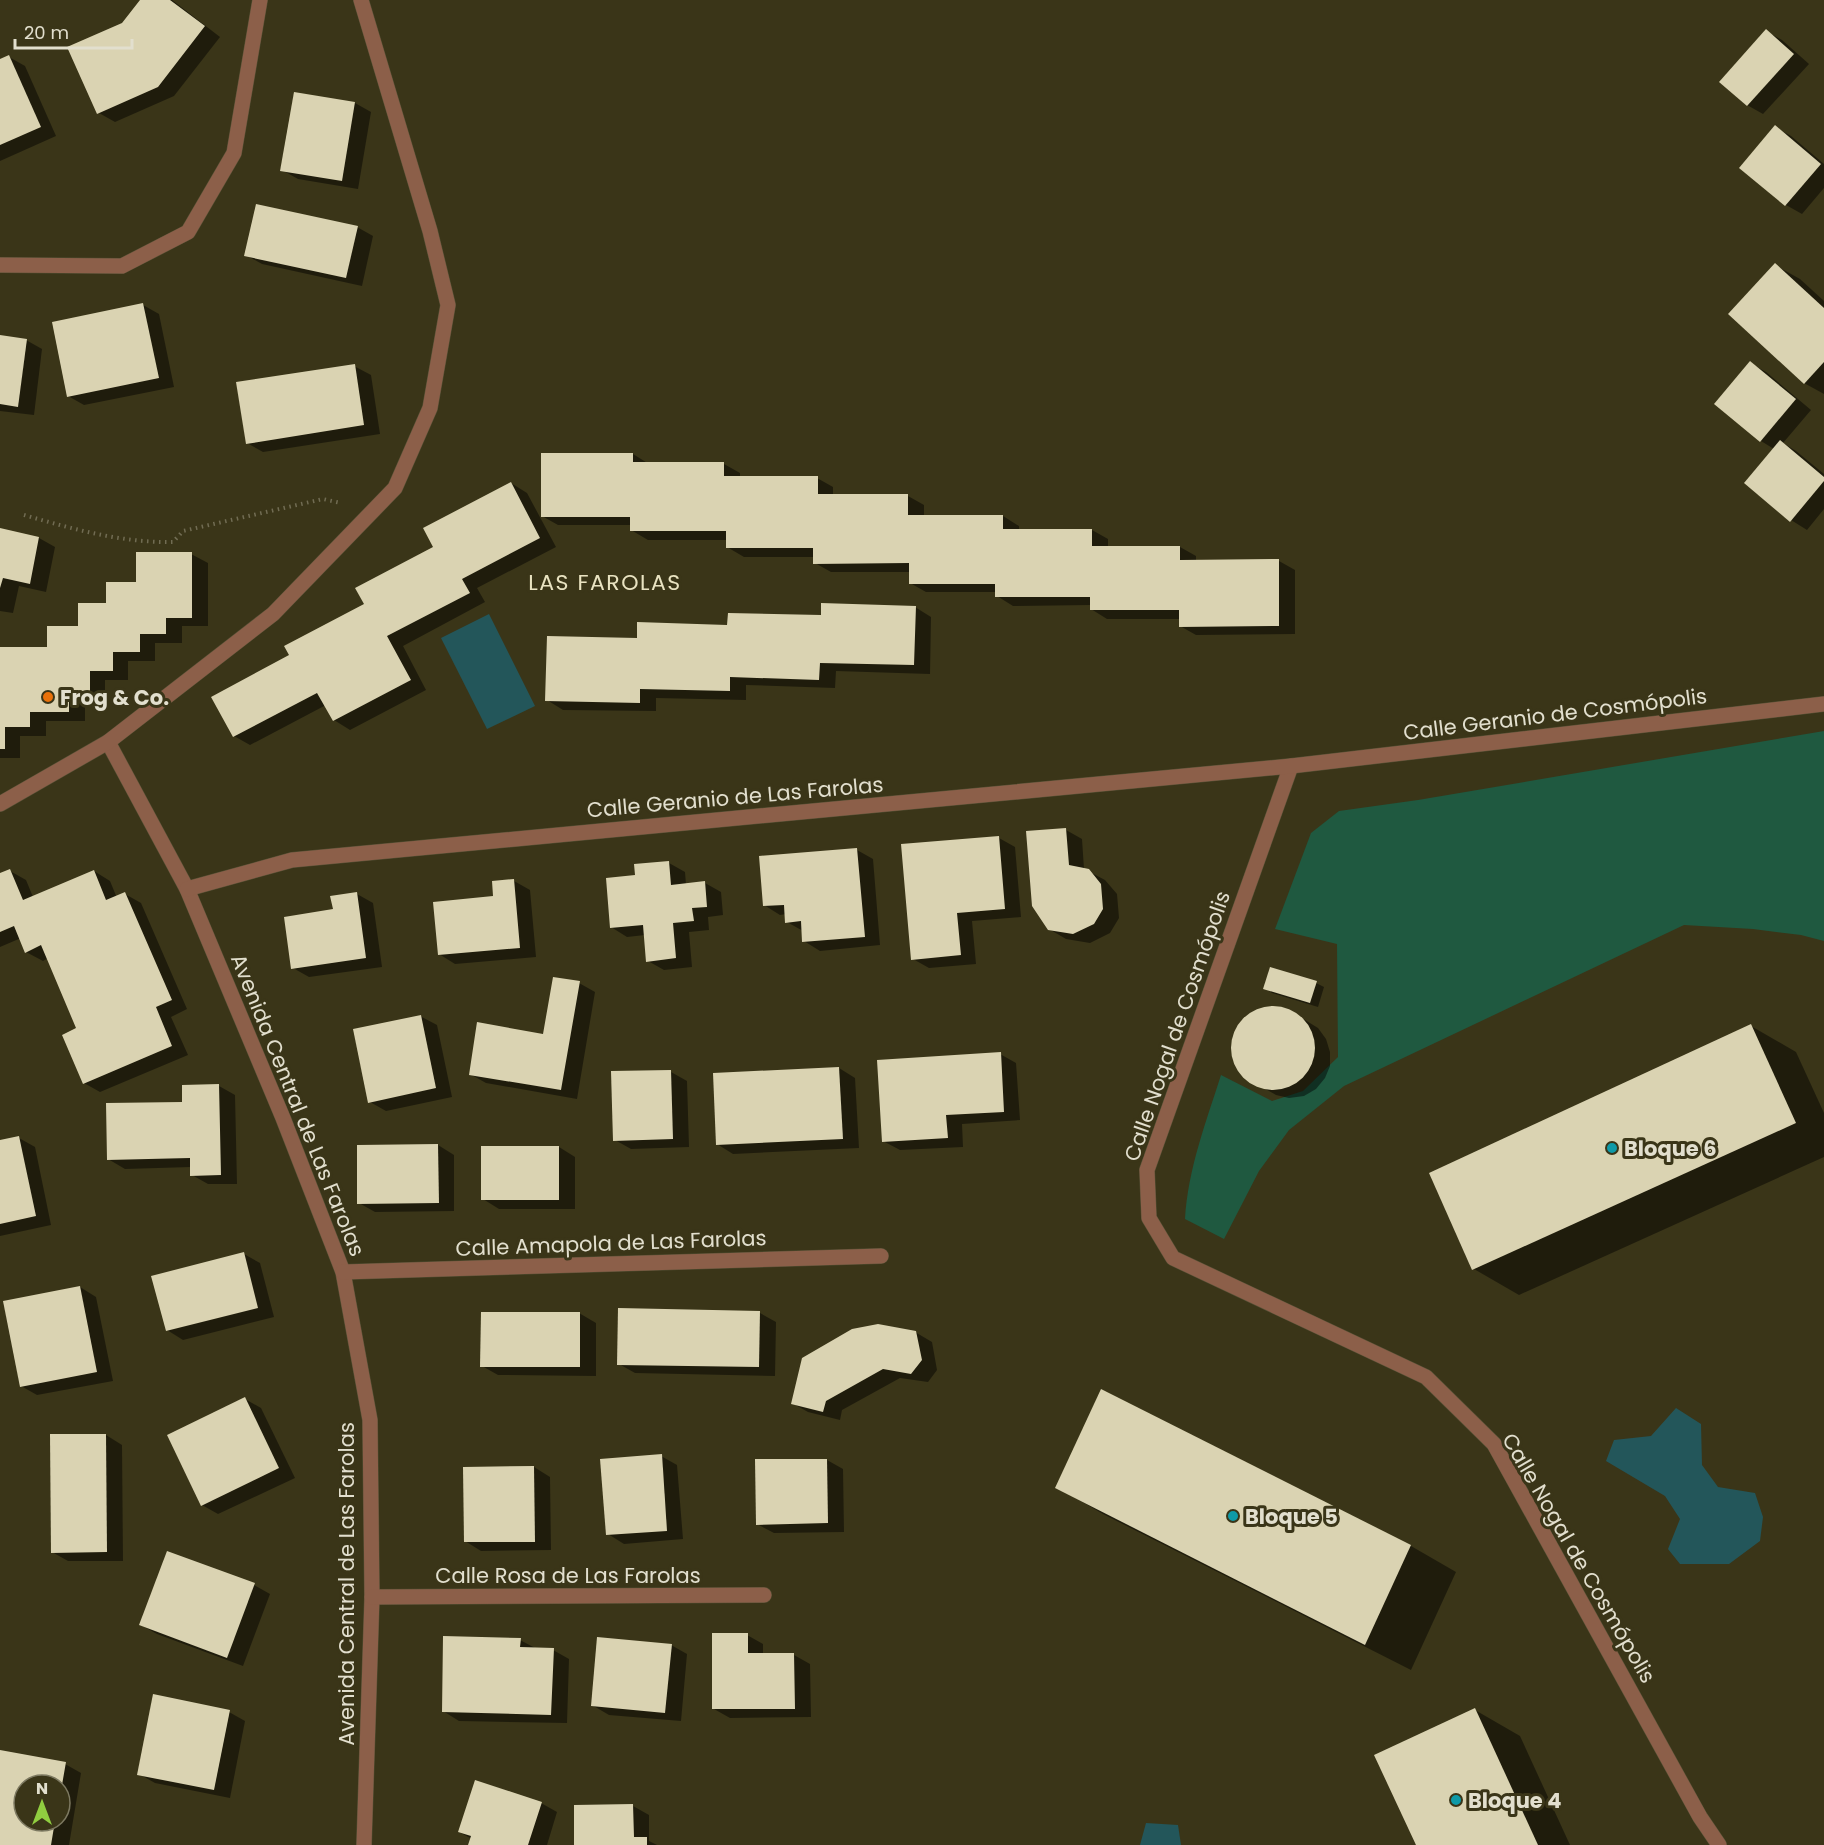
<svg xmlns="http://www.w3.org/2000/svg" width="1824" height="1845" viewBox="0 0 1824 1845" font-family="Poppins,sans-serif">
<rect width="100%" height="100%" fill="#3a3518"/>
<path fill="#1f5940" d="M1824 731V941L1801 935 1753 929 1684 925 1344 1086 1289 1130 1259 1171 1224 1239 1185 1219C1188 1169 1206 1122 1221 1075L1272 1101 1303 1091 1338 1057 1337 944 1275 929 1311 833 1339 811 1418 800Z"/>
<g fill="#23565a">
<polygon points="489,614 535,706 487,729 441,638"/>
<polygon points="1676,1408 1701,1424 1702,1465 1718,1487 1755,1493 1763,1517 1760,1541 1729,1564 1680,1564 1668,1549 1680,1519 1665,1496 1606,1461 1614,1440 1651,1436"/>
<polygon points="1146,1823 1178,1825 1181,1845 1140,1845"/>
</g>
<g fill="#0007" fill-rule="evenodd">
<polygon points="142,0 172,0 220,37 174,96 115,122 99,113 123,24"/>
<polygon points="1766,31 1782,40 1809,64 1763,114 1747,105"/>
<polygon points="9,57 25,66 56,136 0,161 0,61"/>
<polygon points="355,103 371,112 358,189 298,179 282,170"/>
<polygon points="1775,127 1791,136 1824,164 1824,188 1802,214 1786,205"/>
<polygon points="357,227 373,236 362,286 262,264 246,255"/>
<polygon points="1775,265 1800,279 1824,301 1824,394 1804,383"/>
<polygon points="143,305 159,314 174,387 84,405 68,396"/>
<polygon points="0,337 26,340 42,349 34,415 0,411"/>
<polygon points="1750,363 1766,372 1811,410 1783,443 1796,451 1824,474 1824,509 1807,530 1791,520 1774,449 1761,441 1716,404"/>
<polygon points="354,366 371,375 380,434 263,452 247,443"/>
<polygon points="633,454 649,464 724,464 740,473 740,478 817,478 833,487 833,496 908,496 924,505 924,516 1003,516 1019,526 1019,531 1092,530 1108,539 1108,548 1180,547 1196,556 1196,561 1279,561 1295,570 1295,634 1196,635 1180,626 1180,619 1107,619 1091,609 1091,605 1013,606 997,596 997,592 926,592 910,583 910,572 831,572 815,563 815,557 744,557 727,547 727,540 648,540 631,530 631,525 558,525 542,516"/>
<polygon points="511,483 527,493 556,547 477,588 485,602 403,646 426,690 350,730 334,720 326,705 250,745 234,736 291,656 366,604"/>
<polygon points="0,530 39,538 55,547 46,592 19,586 13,613 0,611"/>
<polygon points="191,554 208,563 208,626 182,626 182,643 155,643 155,661 128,661 128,680 105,680 105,700 85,700 85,721 46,721 46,736 20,736 20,758 0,758 0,648 48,648 80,628 137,583"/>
<polygon points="915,607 931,617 930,674 836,671 835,688 746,685 746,700 656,698 656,711 563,710 547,700 638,639 729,626"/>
<polygon points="1066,830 1082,839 1084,869 1105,880 1117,894 1119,918 1110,933 1090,943 1066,939 1049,929"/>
<polygon points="999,838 1015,847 1021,917 972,921 976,964 929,968 913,959"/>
<polygon points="857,850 873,859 880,945 820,951 804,941 803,931 787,922 786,914 780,915 764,905"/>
<polygon points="669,863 685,872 686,885 705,883 721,892 723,915 708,917 709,930 689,932 692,967 664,970 648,961 645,935 627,937 611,927 637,877"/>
<polygon points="10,871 26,880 33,897 94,871 110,881 117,898 125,894 141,903 187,1009 171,1017 188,1055 100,1092 84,1083 78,1029 48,958 43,961 26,952 21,938 0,947 0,875"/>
<polygon points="514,881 530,890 536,957 455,964 439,954"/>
<polygon points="357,894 373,903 382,967 309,977 293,968 334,911"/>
<polygon points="579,983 595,992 577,1099 486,1083 470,1074 545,1035"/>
<polygon points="1316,983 1324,987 1318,1007 1272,993 1265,988"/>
<polygon points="1272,1007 1288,1010 1305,1020 1318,1028 1326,1039 1330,1052 1330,1066 1325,1078 1316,1089 1304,1096 1289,1098 1276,1095 1247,1078 1238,1067 1233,1054 1233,1042 1238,1028 1246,1017 1258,1010"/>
<polygon points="420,1016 437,1025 452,1097 386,1111 370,1102"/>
<polygon points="1751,1026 1796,1052 1824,1113 1824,1157 1519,1295 1474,1269"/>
<polygon points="1000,1054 1016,1063 1020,1120 962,1124 963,1147 900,1150 883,1141"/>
<polygon points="839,1068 855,1078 859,1148 733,1154 717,1144"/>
<polygon points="671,1072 687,1081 689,1147 631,1149 615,1140"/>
<polygon points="219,1086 235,1095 237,1184 208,1184 192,1175 191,1167 125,1169 108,1159 183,1104"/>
<polygon points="19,1138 35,1147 51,1225 0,1236 0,1142"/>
<polygon points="438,1145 454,1155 454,1211 375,1212 359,1203"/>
<polygon points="559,1147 575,1157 575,1209 499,1209 483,1199"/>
<polygon points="244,1254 260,1263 274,1317 183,1340 167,1330"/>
<polygon points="80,1287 96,1297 113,1381 37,1395 21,1386"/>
<polygon points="579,1313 596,1323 596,1376 498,1375 482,1366"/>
<polygon points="760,1313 776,1322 775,1376 635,1373 619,1364"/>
<polygon points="915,1332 932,1342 937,1370 928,1382 900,1378 842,1410 840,1420 808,1412 792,1403"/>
<polygon points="1102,1391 1411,1546 1456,1572 1411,1670 1103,1514 1057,1487"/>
<polygon points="245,1399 261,1408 295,1478 218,1514 202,1505"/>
<polygon points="52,1435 106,1435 122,1445 123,1561 68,1561 52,1552"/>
<polygon points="661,1456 677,1465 683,1539 624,1544 608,1534"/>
<polygon points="827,1460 843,1469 844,1532 774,1533 757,1524"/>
<polygon points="534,1467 550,1477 551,1550 481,1551 465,1541"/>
<polygon points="254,1585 270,1594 243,1666 157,1634 141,1625"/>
<polygon points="747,1635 763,1644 763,1655 794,1655 810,1664 811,1717 730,1718 714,1709"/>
<polygon points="520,1640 537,1649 553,1650 569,1659 567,1723 459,1721 443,1711"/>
<polygon points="671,1645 687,1654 681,1721 609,1715 592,1705"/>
<polygon points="1475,1710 1520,1736 1570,1845 1418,1845"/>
<polygon points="229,1712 245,1721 230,1798 155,1783 139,1774"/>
<path d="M0 1752 65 1764 81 1773 69 1845H0ZM24 1785H60V1821H24Z"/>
<polygon points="541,1803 557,1812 547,1845 470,1845 472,1839 459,1832"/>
<polygon points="633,1806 649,1815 649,1841 657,1845 575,1845"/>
</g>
<g fill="#dad3b2">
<polygon points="140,0 170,0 205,26 158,87 97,114 67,47 122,23"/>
<polygon points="1766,29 1794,54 1747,106 1719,82"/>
<polygon points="9,55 41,127 0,145 0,59"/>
<polygon points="294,92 355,102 342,181 280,171"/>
<polygon points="1775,125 1821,164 1785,206 1739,168"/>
<polygon points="256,204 358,226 346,278 244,256"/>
<polygon points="1775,263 1824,308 1824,362 1804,384 1728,314"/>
<polygon points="143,303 159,378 67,397 52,322"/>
<polygon points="0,335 27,339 18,407 0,404"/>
<polygon points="1750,361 1796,399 1760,442 1714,404"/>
<polygon points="355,364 364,425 246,444 236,382"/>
<polygon points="1780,440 1824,477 1824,481 1790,522 1744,483"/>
<polygon points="541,453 633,453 633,462 724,462 724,476 818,476 818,494 908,494 908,515 1003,515 1003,529 1092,529 1092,546 1180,546 1180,560 1279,559 1279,626 1179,627 1179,610 1090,610 1090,597 995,597 995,584 909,584 909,563 813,564 813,548 726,548 726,531 630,531 630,517 541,517"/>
<polygon points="511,482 540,538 462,579 470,593 387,636 411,680 333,721 317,693 233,737 211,697 289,655 284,646 364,604 355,588 433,547 423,528"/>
<polygon points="0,528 39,537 30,584 3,578 0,588"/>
<polygon points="136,552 192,552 192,618 166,618 166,634 140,634 140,652 113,652 113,671 90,671 90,691 69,691 69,712 30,712 30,727 5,727 5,749 0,749 0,647 47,647 47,626 78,626 78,603 106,603 106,582 136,582"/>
<polygon points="821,603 916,606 914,665 820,663 819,680 730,677 730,691 640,689 640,703 545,701 547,636 637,638 637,622 727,625 728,613 821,615"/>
<polygon points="1066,828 1069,865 1089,869 1101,884 1103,909 1094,924 1073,934 1048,930 1032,906 1026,831"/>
<polygon points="999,836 1005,909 957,913 961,955 911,960 901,844"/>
<polygon points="857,848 865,937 802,942 801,921 785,923 784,905 763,906 759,856"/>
<polygon points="669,861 671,885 705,881 707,907 692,908 694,921 673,923 676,958 646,962 643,925 610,928 606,878 635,875 634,864"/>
<polygon points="10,869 23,900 94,870 106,900 125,892 172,1000 156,1007 172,1046 83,1084 62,1035 76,1028 41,945 25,953 14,926 0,932 0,873"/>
<polygon points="514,879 520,948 438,955 433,902 493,896 492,881"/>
<polygon points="357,892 366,958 291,969 284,917 333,909 330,896"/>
<polygon points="1270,967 1317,981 1310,1003 1263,989"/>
<polygon points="553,977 580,981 561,1090 469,1075 477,1022 543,1034"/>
<circle cx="1273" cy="1048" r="42"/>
<polygon points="421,1015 436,1088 368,1103 353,1029"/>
<polygon points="1751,1024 1796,1123 1472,1270 1429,1173"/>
<polygon points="1001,1052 1004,1112 946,1115 948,1138 882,1142 877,1060"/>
<polygon points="839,1067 843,1139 716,1145 713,1073"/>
<polygon points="671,1070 673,1139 613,1141 611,1071"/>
<polygon points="219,1084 221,1175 190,1176 190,1158 107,1160 106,1103 182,1102 182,1085"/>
<polygon points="19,1136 36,1216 0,1224 0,1140"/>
<polygon points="438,1144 439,1203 357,1204 357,1145"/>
<rect x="481" y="1146" width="78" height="54"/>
<polygon points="244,1252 258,1308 166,1331 151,1276"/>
<polygon points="80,1286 97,1372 20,1387 3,1301"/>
<polygon points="618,1308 760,1311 759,1367 617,1365"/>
<polygon points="481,1312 580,1312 580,1367 480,1367"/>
<polygon points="878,1324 916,1331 922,1360 911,1374 883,1369 826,1401 823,1412 791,1404 802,1358 852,1329"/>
<polygon points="1101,1389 1411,1545 1365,1645 1055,1488"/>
<polygon points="245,1397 279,1468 201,1506 167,1435"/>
<polygon points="50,1434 106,1434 107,1552 51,1553"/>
<polygon points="662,1454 667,1531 606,1535 600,1459"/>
<polygon points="755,1459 827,1459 828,1523 756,1525"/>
<polygon points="534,1466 535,1542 464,1542 463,1467"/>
<polygon points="167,1551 255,1583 227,1658 139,1625"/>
<polygon points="712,1633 748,1633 748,1653 794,1653 795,1709 712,1709"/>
<polygon points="443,1636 521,1638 520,1647 554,1648 551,1715 442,1712"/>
<polygon points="597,1637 672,1644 665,1713 591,1706"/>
<polygon points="153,1694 230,1710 214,1790 137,1775"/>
<polygon points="1475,1708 1538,1845 1416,1845 1374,1755"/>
<polygon points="0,1750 66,1762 62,1785 24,1785 24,1821 55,1821 51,1845 0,1845"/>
<polygon points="475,1780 542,1802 528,1845 468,1845 471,1836 458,1832"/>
<polygon points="633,1804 634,1837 647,1837 647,1845 574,1845 574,1805"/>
</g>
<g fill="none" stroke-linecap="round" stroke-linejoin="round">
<g stroke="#555035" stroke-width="16">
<g id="minor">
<polyline points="0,265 122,266 188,232 234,153 260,0"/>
<polyline points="108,742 187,889 283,1118 343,1272 370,1420 372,1597 364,1845"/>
<polyline points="1291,766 1147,1170 1149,1218 1173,1258 1426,1377 1494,1444 1700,1817 1719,1845"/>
<polyline points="0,804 108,742 273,614 395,488 430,408 448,305 430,231 361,0"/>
<polyline points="187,889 292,860 1291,766 1824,704"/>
<polyline points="343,1272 881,1256"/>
<polyline points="372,1597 764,1595"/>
</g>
</g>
<path stroke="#716c53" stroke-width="4" stroke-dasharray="1.5 4.5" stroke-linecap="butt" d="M24 515C73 529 122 543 173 542L183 531 323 499 341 503"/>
<use href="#minor" stroke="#8c5f49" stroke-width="15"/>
</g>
<circle fill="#e8710a" stroke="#3a3518" stroke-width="2" cx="48" cy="697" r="6"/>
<g fill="#0f9aa8" stroke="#3a3518" stroke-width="2">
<circle cx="1612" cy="1148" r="6"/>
<circle cx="1233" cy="1516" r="6"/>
<circle cx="1456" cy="1800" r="6"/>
</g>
<g text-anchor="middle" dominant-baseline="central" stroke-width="6" stroke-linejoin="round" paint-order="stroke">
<g font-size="21" font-weight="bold" fill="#e2dfce" stroke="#3a3518" text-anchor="start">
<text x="60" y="697">Frog &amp; Co.</text>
<text x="1624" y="1148">Bloque 6</text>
<text x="1245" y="1516">Bloque 5</text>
<text x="1468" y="1800">Bloque 4</text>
</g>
<g font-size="21" fill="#e2dfce" stroke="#3a3518">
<text transform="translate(1555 714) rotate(-7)">Calle Geranio de Cosmópolis</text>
<text transform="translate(735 797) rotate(-5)">Calle Geranio de Las Farolas</text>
<text transform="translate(1177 1026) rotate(-71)">Calle Nogal de Cosmópolis</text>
<text transform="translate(298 1105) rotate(68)">Avenida Central de Las Farolas</text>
<text transform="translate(611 1243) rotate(-2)">Calle Amapola de Las Farolas</text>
<text transform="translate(1579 1558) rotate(60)">Calle Nogal de Cosmópolis</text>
<text x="568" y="1575">Calle Rosa de Las Farolas</text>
<text transform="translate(346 1584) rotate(-90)">Avenida Central de Las Farolas</text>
</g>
<g font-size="22" letter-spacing="1.5" fill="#e9e3c1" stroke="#3a3518">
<text x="605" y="582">LAS FAROLAS</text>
</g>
</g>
<g transform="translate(42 1803)"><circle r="28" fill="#3a3518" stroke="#7d7961" stroke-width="1.5"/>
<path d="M0-4.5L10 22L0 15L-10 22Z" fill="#90cd40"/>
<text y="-9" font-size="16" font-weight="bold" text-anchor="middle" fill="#e2dfce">N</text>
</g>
<path d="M15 39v9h117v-9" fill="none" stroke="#e2dfce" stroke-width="3"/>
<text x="24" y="39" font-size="18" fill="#e2dfce" stroke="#3a3518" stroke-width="4.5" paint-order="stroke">20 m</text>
</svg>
